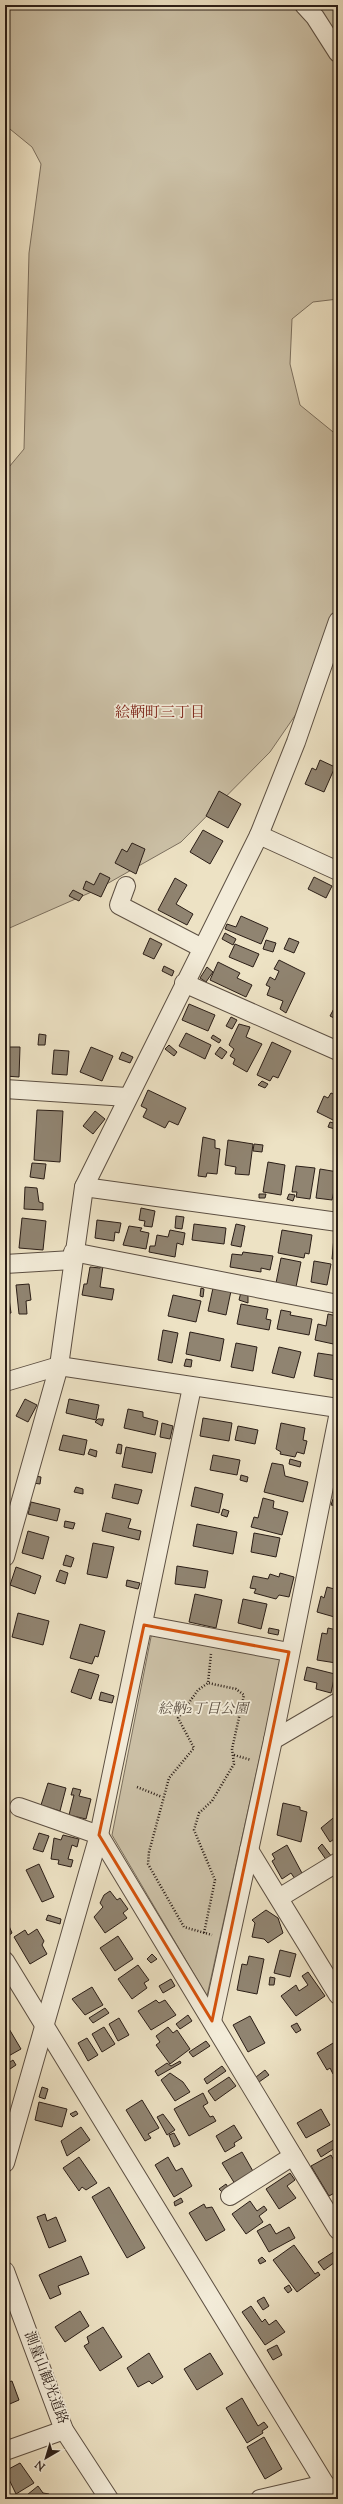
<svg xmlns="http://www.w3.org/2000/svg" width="343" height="2504" viewBox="0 0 343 2504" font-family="'Sorts Mill Goudy','Noto Serif JP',serif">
<rect width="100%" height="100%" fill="#ede2c4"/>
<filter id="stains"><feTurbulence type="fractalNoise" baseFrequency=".005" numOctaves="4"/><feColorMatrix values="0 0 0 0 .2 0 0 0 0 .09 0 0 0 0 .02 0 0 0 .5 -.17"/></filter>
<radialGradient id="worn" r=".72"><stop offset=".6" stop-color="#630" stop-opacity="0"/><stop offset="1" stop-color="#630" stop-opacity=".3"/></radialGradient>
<g fill="#ccc1a7" stroke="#7c705f">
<polygon points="5,5 338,5 338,299 313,302 292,319 290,364 300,405 338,436 338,653 270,752 181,842 96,890 5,930 5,468 9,467 24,449 29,253 41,164 32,147 5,125"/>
<polygon points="152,1632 282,1657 207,1996 112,1835"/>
</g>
<g fill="#908471" stroke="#2b1e17">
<polygon points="320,760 335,767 324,792 305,784 312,768 316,770"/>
<polygon points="219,791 241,804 228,828 206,816"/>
<polygon points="203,830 223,841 210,864 190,852"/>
<polygon points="132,843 145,849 136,874 115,863 122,849 127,852"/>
<polygon points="100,873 110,878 101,897 83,889 86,881 94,885"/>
<polygon points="314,877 332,886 326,898 308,889"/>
<polygon points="175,878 187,885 176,904 193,914 187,925 158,910"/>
<polygon points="73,890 83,895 79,901 69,896"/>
<polygon points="241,916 268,928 261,944 225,929 227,924 236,927"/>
<polygon points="225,933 236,939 233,945 222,939"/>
<polygon points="150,938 162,944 154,959 143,954"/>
<polygon points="289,938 299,942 294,953 284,949"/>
<polygon points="266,940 276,943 273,952 263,949"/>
<polygon points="235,944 259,954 253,967 229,957"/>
<polygon points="279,960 305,973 286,1013 280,1009 283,1001 267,995 270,987 266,985 270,977 275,980 279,971 274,969"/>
<polygon points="218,962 240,973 237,978 252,985 246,997 210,980"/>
<polygon points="164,966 174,971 172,976 162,971"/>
<polygon points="207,967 213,972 206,982 200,978"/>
<polygon points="338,1001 338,1020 330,1016"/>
<polygon points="189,1004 215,1015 208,1031 182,1020"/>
<polygon points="231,1017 237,1020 232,1029 226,1026"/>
<polygon points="239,1024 250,1027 246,1037 262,1044 247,1072 233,1064 235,1059 230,1056 234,1049 229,1045"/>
<polygon points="186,1033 211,1045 205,1059 179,1046"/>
<polygon points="39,1034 46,1035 45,1045 38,1045"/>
<polygon points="213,1035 221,1040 219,1043 211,1038"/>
<polygon points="272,1042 291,1051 278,1078 273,1076 270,1081 257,1075"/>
<polygon points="169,1045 177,1052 174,1056 165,1049"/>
<polygon points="5,1047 20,1047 19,1077 5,1076"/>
<polygon points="91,1047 113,1056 102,1081 80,1072"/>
<polygon points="220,1047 227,1052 222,1059 215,1054"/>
<polygon points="54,1050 69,1051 67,1075 52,1074"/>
<polygon points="122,1052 133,1057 130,1063 119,1059"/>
<polygon points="262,1081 268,1084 265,1088 258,1085"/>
<polygon points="148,1090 186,1108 178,1125 169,1121 165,1128 143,1117 147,1109 141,1106"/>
<polygon points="331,1093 338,1096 335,1102 338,1103 337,1122 317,1112 324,1096 328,1098"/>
<polygon points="37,1110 63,1111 60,1162 34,1160"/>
<polygon points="95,1111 105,1119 93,1134 83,1126"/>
<polygon points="330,1122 337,1124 335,1129 328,1127"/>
<polygon points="203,1137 215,1140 215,1148 220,1149 217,1174 207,1173 206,1177 198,1176"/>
<polygon points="228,1140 253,1144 249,1175 235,1174 236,1167 225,1165"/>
<polygon points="254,1144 263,1145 262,1152 253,1151"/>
<polygon points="268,1162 285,1165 281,1195 263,1192"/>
<polygon points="32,1163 46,1164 44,1179 30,1177"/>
<polygon points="296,1166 315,1168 310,1199 296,1197 297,1192 292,1192"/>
<polygon points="320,1169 338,1172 332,1200 316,1198"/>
<polygon points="25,1187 37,1188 39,1202 43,1203 43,1210 24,1209"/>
<polygon points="259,1194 266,1194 265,1198 259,1198"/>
<polygon points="289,1194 295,1195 293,1201 287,1199"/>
<polygon points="141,1208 155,1211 152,1227 144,1226 145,1221 139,1220"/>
<polygon points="176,1216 184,1217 182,1229 175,1228"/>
<polygon points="22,1218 46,1221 43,1250 19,1248"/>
<polygon points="97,1220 121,1223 119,1233 115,1232 114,1241 95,1238"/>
<polygon points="194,1224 226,1228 224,1244 192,1240"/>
<polygon points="236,1224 245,1226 241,1247 231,1245"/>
<polygon points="129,1226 142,1228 140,1231 149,1233 146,1249 123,1245"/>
<polygon points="170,1230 185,1233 183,1245 177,1243 175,1257 149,1252 150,1246 155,1246 157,1235 168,1237"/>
<polygon points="282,1230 312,1235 309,1254 305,1253 304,1258 278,1253"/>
<polygon points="334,1237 338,1237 337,1259 332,1259"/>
<polygon points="243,1252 273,1256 270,1270 261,1268 261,1272 230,1267 232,1254 242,1255"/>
<polygon points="281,1258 301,1262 296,1287 276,1283"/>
<polygon points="314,1261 331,1264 327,1285 311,1282"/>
<polygon points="101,1265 103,1266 100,1287 114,1289 112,1300 82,1295 84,1284 87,1284 90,1267 100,1268"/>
<polygon points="5,1284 7,1284 11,1313 5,1314"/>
<polygon points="29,1284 31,1300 26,1301 27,1314 19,1314 16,1285"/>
<polygon points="201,1288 204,1289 203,1297 200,1296"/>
<polygon points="213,1288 231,1291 226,1315 208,1311"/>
<polygon points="241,1292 248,1294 248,1303 239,1300"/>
<polygon points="173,1295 201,1301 196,1322 168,1316"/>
<polygon points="241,1304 268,1309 266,1319 271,1320 269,1330 237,1324"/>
<polygon points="281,1310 291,1312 290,1315 312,1319 309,1335 277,1329"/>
<polygon points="328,1314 337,1316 338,1345 315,1340 318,1324 326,1326"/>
<polygon points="163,1330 178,1333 172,1363 158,1360"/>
<polygon points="190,1332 224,1339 220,1361 186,1354"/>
<polygon points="236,1343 257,1347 253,1371 231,1367"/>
<polygon points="279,1347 301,1352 294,1378 272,1373"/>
<polygon points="318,1353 338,1356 335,1380 314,1376"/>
<polygon points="186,1359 192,1360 191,1367 184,1366"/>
<polygon points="25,1399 37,1405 28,1422 16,1416"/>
<polygon points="69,1399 99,1405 96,1420 66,1413"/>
<polygon points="128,1409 143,1412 143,1417 158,1421 155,1435 124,1428"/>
<polygon points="203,1418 232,1423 229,1441 200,1436"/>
<polygon points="98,1419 104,1419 102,1426 95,1422"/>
<polygon points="162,1423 173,1426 170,1439 160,1437"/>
<polygon points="281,1423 305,1428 303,1440 307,1441 304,1454 297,1452 295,1457 280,1454 281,1452 276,1449"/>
<polygon points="238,1426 258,1430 255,1444 235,1440"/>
<polygon points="5,1433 9,1450 5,1452"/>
<polygon points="63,1435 87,1440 84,1455 59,1450"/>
<polygon points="118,1444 122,1445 121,1454 116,1453"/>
<polygon points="126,1447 156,1453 152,1473 122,1467"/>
<polygon points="90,1449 97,1451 96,1457 88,1454"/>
<polygon points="213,1455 240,1460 237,1475 210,1470"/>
<polygon points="290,1459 301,1462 300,1467 289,1464"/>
<polygon points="272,1463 283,1465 285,1476 308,1482 303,1502 264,1492"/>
<polygon points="241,1475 248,1477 247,1482 240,1480"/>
<polygon points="35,1476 41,1477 40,1484 33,1483"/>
<polygon points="115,1484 142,1490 138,1504 112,1498"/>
<polygon points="76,1487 83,1489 83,1494 74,1492"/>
<polygon points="195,1487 223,1494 219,1513 191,1506"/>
<polygon points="263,1498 274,1501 273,1508 288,1512 282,1535 251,1527 254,1517 258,1518"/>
<polygon points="333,1499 338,1500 338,1506 331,1505"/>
<polygon points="31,1502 60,1509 57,1521 28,1514"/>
<polygon points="223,1509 229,1511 227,1517 221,1515"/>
<polygon points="106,1513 131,1519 128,1528 141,1531 139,1540 102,1531"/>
<polygon points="65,1521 75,1523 73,1529 64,1527"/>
<polygon points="197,1524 237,1532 233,1554 193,1546"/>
<polygon points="28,1531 49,1537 43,1559 22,1553"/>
<polygon points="254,1533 280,1538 276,1557 251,1552"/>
<polygon points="93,1543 114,1547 107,1578 87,1574"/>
<polygon points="66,1555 74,1558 71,1567 63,1565"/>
<polygon points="177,1566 208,1571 205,1588 175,1584"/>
<polygon points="16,1567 41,1576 35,1594 10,1585"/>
<polygon points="60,1570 68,1573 65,1584 56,1581"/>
<polygon points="280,1573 294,1577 289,1597 279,1595 276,1599 254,1593 256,1589 250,1588 253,1576 268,1579 270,1574 279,1577"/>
<polygon points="127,1580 140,1583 138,1589 126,1586"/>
<polygon points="327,1587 338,1590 338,1618 317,1612 321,1596 324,1598"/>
<polygon points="195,1594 222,1600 216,1628 189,1622"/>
<polygon points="243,1599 267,1604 261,1629 238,1623"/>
<polygon points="5,1610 9,1611 5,1627"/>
<polygon points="18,1613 49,1621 43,1645 12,1637"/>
<polygon points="80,1624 105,1631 98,1657 95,1656 92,1664 70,1658"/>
<polygon points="269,1628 279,1630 278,1635 268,1633"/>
<polygon points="328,1628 337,1630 336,1663 317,1660 322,1633 327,1634"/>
<polygon points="307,1667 335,1674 331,1693 316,1689 317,1683 304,1680"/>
<polygon points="79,1669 99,1675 91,1699 71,1692"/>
<polygon points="101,1692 114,1696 112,1703 99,1700"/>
<polygon points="48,1783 66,1788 60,1811 41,1805"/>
<polygon points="73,1788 81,1790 79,1796 91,1799 86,1819 69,1815 74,1795 71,1795"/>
<polygon points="283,1803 300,1807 300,1810 307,1812 301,1842 277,1835"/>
<polygon points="338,1814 338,1843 334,1839 330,1842 321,1828"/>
<polygon points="39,1833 49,1836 43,1852 33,1849"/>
<polygon points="63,1835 79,1839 77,1847 72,1845 68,1859 73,1860 71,1867 58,1864 59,1860 51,1859 54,1838 61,1840"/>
<polygon points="322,1844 332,1857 327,1861 318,1848"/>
<polygon points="287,1845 303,1875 295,1879 291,1873 282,1879 272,1861 275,1859 272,1854"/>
<polygon points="39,1864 54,1897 42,1902 26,1870"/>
<polygon points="110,1891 117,1900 120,1898 128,1909 123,1913 127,1918 105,1933 94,1917 103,1907 100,1903 104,1895"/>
<polygon points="266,1910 278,1918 283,1933 268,1943 264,1939 252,1937 255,1923 252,1920"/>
<polygon points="48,1915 61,1919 60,1924 46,1920"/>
<polygon points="9,1926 12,1933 8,1936 5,1928"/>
<polygon points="37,1929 44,1941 42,1945 47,1954 30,1964 14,1937 25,1930 28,1935"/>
<polygon points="118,1936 133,1959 115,1971 100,1948"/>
<polygon points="280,1950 296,1954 290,1977 274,1973"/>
<polygon points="152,1954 157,1959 151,1963 147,1959"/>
<polygon points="249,1956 264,1959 257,1994 237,1990 242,1964 247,1965"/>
<polygon points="138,1965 149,1980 144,1983 147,1988 132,1999 118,1979"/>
<polygon points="308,1972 325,1996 296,2016 281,1996 296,1985 299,1991 308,1985 302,1976"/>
<polygon points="270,1977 275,1978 274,1985 269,1985"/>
<polygon points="171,1979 175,1986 163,1993 159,1986"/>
<polygon points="92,1987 103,2005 85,2015 72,1999"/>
<polygon points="156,2000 159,2003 165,2000 176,2015 151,2030 138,2011"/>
<polygon points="105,2008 109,2013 93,2023 89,2018"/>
<polygon points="188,2015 192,2021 180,2029 176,2024"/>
<polygon points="250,2016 265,2043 248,2052 233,2025"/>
<polygon points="119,2018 129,2035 118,2041 109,2024"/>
<polygon points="5,2022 21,2049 5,2058"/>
<polygon points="297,2023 301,2030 296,2033 291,2026"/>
<polygon points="104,2027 115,2044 102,2052 92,2034"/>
<polygon points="168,2027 173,2033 177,2030 190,2049 170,2064 156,2045 160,2042 156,2036"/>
<polygon points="87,2038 98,2055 88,2061 78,2043"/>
<polygon points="338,2040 338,2071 333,2074 330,2068 327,2070 317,2053"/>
<polygon points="206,2041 210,2046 193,2057 189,2052"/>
<polygon points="13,2060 16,2065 10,2069 7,2064"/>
<polygon points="180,2061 181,2063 158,2076 155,2071 167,2063 171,2066"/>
<polygon points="222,2066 226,2071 207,2084 204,2079"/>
<polygon points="265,2070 269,2075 259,2082 256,2077"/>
<polygon points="170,2073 183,2082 190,2092 175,2101 161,2080"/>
<polygon points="229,2077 236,2086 215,2101 208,2091"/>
<polygon points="42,2087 48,2089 45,2099 39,2097"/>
<polygon points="203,2093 208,2103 203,2106 210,2117 213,2116 216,2121 189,2136 174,2109"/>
<polygon points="142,2100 159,2128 148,2134 151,2138 145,2141 126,2110"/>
<polygon points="39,2102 67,2109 62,2127 35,2120"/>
<polygon points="321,2109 330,2125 306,2138 297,2123"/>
<polygon points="76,2111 78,2114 73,2117 70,2114"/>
<polygon points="163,2114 175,2130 167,2135 157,2117"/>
<polygon points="234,2125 242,2138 234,2143 235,2146 225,2152 216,2136"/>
<polygon points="81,2127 90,2140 67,2156 61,2141"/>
<polygon points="174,2133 180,2144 174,2147 169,2135"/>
<polygon points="337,2138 338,2146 321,2157 317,2150"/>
<polygon points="242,2152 254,2173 235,2184 222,2163"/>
<polygon points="331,2155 338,2168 336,2173 338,2177 338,2191 329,2196 311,2166"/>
<polygon points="79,2157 97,2183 86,2190 82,2187 79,2191 63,2168"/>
<polygon points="168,2157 176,2171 182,2168 192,2186 174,2197 155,2165"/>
<polygon points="290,2173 295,2180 287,2186 296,2198 279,2209 266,2189"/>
<polygon points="226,2184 229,2189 223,2193 219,2189"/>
<polygon points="109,2187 145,2248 127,2258 92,2197"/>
<polygon points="181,2198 183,2202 175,2206 174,2202"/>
<polygon points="250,2201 257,2211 264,2206 267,2210 259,2216 263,2222 246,2234 232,2214"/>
<polygon points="204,2204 206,2208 212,2207 225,2230 206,2241 189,2213"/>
<polygon points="45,2214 47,2221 56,2217 66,2241 49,2248 37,2217"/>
<polygon points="270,2224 276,2234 289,2227 295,2238 269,2252 257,2231"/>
<polygon points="294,2245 315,2274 318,2272 320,2275 297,2292 273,2260"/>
<polygon points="335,2251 338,2260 324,2270 318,2262"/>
<polygon points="81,2256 89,2274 58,2286 61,2294 50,2299 39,2275"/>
<polygon points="262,2257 266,2261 260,2264 258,2260"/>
<polygon points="289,2285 292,2290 288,2293 284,2288"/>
<polygon points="264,2297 269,2306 263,2310 257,2301"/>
<polygon points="251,2306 262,2322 265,2319 269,2325 276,2320 285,2332 265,2345 242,2312"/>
<polygon points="80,2311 89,2326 65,2342 55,2327"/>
<polygon points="103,2327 122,2357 100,2371 84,2346 89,2343 87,2337"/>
<polygon points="277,2345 282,2355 273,2360 267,2350"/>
<polygon points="149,2353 163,2377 152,2384 149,2381 138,2387 127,2368"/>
<polygon points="210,2353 223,2374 197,2390 184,2369"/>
<polygon points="12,2381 19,2400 5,2406 5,2383"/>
<polygon points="242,2398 258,2426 264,2422 268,2427 262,2431 263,2433 247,2443 226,2408"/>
<polygon points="264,2437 282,2469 265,2479 247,2447"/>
<polygon points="20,2463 34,2483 16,2494 5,2471"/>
<polygon points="38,2486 43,2493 49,2494 51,2499 22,2499"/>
</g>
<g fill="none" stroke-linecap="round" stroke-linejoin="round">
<g stroke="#5c4f42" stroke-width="20">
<g id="minor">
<polyline points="304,5 315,17 338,53"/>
<polyline points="259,835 338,871"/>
<polyline points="126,886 119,905 202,948"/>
<polyline points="184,983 338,1051"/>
<polyline points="5,1089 127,1097"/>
<polyline points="84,1187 338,1222"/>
<polyline points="73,1252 338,1304"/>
<polyline points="5,1264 72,1260"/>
<polyline points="5,1382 59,1366 338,1408"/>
<polyline points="5,1557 59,1366 84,1187 259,835 296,742 338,621"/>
<polyline points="144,1625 289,1652"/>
<polyline points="273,1740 338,1702"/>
<polyline points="19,1807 99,1835 293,2156"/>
<polyline points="249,1850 338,1995"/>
<polyline points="279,1898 338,1862"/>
<polyline points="5,1961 325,2484 338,2495"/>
<polyline points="212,2021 273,1740 338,1417"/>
<polyline points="5,2163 99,1835 192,1387"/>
<polyline points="230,2196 293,2156 338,2230"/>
<polyline points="5,2271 64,2430 109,2499"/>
<polyline points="5,2451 64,2430"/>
<polyline points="260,2499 325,2484"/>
</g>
</g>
<g stroke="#2b1e17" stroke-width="2.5" stroke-dasharray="1 2" stroke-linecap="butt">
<polyline points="211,1654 208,1683 198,1690 178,1718 194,1748 169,1778 149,1852 148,1864 184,1927 212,1935"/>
<polyline points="234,1755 251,1760"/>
<polyline points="137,1787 162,1797"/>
<polyline points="204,1933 215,1880 194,1830 199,1813 212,1801 234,1764 232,1749 244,1695 236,1689 208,1683"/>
</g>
<use href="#minor" stroke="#f3ecd9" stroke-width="18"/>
</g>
<path fill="none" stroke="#d5530d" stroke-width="3" stroke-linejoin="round" d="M144 1625 289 1652 212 2021 99 1835Z"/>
<g text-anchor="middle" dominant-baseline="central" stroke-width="3.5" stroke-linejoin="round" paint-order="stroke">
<g font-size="14" font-style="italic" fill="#5b4f42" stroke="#f3ecd9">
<text x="203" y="1710">絵靹2丁目公園</text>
</g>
<g font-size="14" fill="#2b1e17" stroke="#f3ecd9">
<text transform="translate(45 2378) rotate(69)">測量山観光道路</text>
</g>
<g font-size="15" fill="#7a1f14" stroke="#f3ecd9">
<text x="160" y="713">絵鞆町三丁目</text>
</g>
</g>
<rect width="343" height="2504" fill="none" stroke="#ede2c4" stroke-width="20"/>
<rect x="6" y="6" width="331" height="2492" fill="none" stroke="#2b1e17" stroke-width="2"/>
<rect x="10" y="10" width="323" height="2484" fill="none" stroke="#2b1e17"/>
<g transform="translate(46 2458) rotate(218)" stroke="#f3ecd9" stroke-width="3" paint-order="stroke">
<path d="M0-3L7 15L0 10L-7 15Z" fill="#2b1e17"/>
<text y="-6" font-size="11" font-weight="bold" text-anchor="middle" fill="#2b1e17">N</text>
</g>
<rect width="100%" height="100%" filter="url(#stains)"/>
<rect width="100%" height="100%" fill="url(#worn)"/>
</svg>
